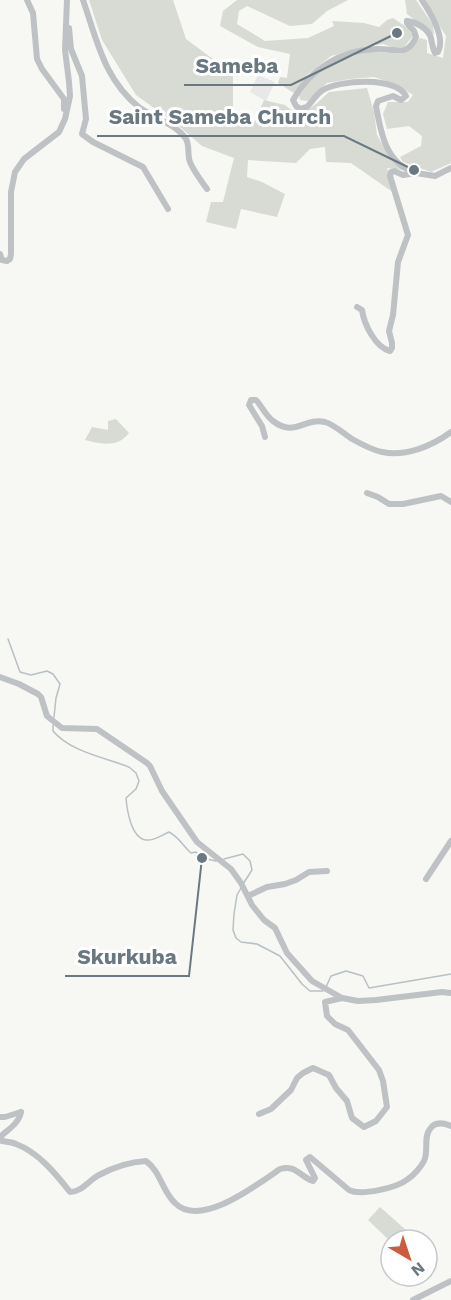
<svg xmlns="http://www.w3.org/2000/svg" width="451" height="1300" viewBox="0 0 451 1300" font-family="'Work Sans',sans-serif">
<rect width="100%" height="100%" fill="#f7f7f4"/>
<polygon fill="#e7e8e7" points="258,75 275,82 266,101 250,92"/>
<g fill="#d7dbd4">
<polygon points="89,0 173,0 186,39 233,74 233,111 253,125 264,100 285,105 299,116 316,104 329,92 367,88 374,112 377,135 390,158 403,170 387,168 394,193 351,163 326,162 325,147 310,149 296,163 248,160 247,177 262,182 285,194 277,217 241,209 236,229 206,222 211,202 223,202 234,158 202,146 180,127 136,95 102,40"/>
<polygon points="237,0 348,0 327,11 312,24 290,26 247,6 239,11 237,24 265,41 308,38 334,26 332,21 364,23 379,27 387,20 393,18 408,28 413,36 404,47 395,48 383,44 369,46 331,56 307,75 294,93 278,83 280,77 287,78 290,54 258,47 220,26 223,11"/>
<polygon points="405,0 416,0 433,25 434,35 407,14"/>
<polygon points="426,0 451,0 451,163 431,172 403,162 400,157 421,146 422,136 409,126 387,129 383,114 388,102 408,102 413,95 395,84 374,77 350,79 327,83 308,101 300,100 299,94 318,72 340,59 372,51 401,54 420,38 427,40 427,53 443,58 446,36 437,22"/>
<path d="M116 419 129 433C118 448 100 444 85 440L92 427 108 430V421Z"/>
<polygon points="380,1207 406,1230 397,1240 391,1240 391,1242 368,1220"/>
</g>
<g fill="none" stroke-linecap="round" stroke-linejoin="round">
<g stroke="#b7c1c5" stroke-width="1.5">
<polyline points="8,639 20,672 31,675 47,671 53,674 60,684 56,698 54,717"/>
<path d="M53 725V731C71 752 103 757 129 767L136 773 139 781 136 789 126 798C127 810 131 838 146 840 154 841 162 835 169 832 180 838 182 845 191 853L196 852 202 858 216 861"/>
<polyline points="224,859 243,854 250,861 252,870 243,884"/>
<polyline points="241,888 237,895 234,914 233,930 236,938 241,942 257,944 280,956 302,984 310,991 323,991"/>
<polyline points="326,987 331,976 346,971 363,976 369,988 451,974"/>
</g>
<g stroke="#bec2c5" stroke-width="6">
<polyline points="27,0 33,13 37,59 42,69 64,99 64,109"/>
<path d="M83 0C97 40 104 80 140 108 154 118 176 124 186 139 190 146 187 155 190 162 194 172 201 180 207 189"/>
<path d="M407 21V23L414 31 416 37C414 42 410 48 404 50 398 52 384 48 376 49 341 50 310 69 293 100L296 106 300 109 307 107C312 102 317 93 323 90 340 80 395 76 406 96L401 100 393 96 378 101 376 106C381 134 386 164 416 173"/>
<path d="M407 21C416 22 428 28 431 38 432 43 432 47 435 53L438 52C446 38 430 12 422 0"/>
<polyline points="69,28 71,49 82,76 86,119 82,134 93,142 143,167 168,209"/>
<polyline points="0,254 2,260 7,261 10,259 11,254 11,192 15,172 24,159 59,132 65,119 70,96 69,82 65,50 67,0"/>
<path d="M357 307 362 310C364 324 375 347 390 351L392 348V343L389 331 393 315 398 262 408 235 390 176 391 172 394 171 403 175 416 173 435 176 451 168"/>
<path d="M265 437 262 426 249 405 251 400H256C262 406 265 415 273 421 295 438 304 417 325 422 335 425 344 434 352 439 361 444 372 450 382 452 406 457 432 446 451 432"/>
<polyline points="367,493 378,497 389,504 403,504 441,496 451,502"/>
<polyline points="0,677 19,684 38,694 41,697 47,716 62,728 97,729 147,763 150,766 162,791 197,842 231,869 241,883 252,905 264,920 275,928 287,953 312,981 342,998 358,1001 376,1000 442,992 451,993"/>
<polyline points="426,879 451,841"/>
<polyline points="248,896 267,887 285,884 296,880 309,872 327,871"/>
<path d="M21 1112C19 1123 9 1129 1 1136V1139L2 1141C7 1142 12 1142 16 1144 38 1152 56 1174 70 1192 82 1192 89 1180 99 1175 114 1167 129 1162 146 1161 161 1172 162 1191 175 1203 200 1229 258 1184 280 1169 296 1164 300 1177 313 1181L315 1178 306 1160 310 1157 349 1190C361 1196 397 1188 408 1179 414 1175 421 1167 424 1161 429 1151 423 1137 430 1129 435 1121 444 1123 451 1126"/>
<polyline points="259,1114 271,1109 291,1090 297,1078 303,1073 313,1068 329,1075 336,1088 347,1101 352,1118 364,1127 376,1121 387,1107 383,1081 379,1070 348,1030 335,1024 327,1016 325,1002 342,998"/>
<polyline points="0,1117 5,1117 21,1112"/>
<polyline points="413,1300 451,1281"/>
</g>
</g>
<path fill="none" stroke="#6a7881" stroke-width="2" d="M397 33L291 85H184M414 170L344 136H97M202 858L189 976H65"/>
<g fill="#6a7881" stroke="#fff" stroke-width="2">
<circle cx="397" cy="33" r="6"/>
<circle cx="414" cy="170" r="6"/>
<circle cx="202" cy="858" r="6"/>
</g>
<g font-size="21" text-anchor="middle" font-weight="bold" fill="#6a7881" stroke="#fff" stroke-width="6" stroke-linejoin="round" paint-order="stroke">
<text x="237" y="73">Sameba</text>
<text x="220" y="124">Saint Sameba Church</text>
<text x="127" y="964">Skurkuba</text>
</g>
<g transform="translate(409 1258) rotate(141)"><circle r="28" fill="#ffffff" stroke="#c3c9cd" stroke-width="1.5"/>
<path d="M0-4.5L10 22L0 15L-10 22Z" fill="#cc5b3f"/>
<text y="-9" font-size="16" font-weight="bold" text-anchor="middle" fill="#6a7881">N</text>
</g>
</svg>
